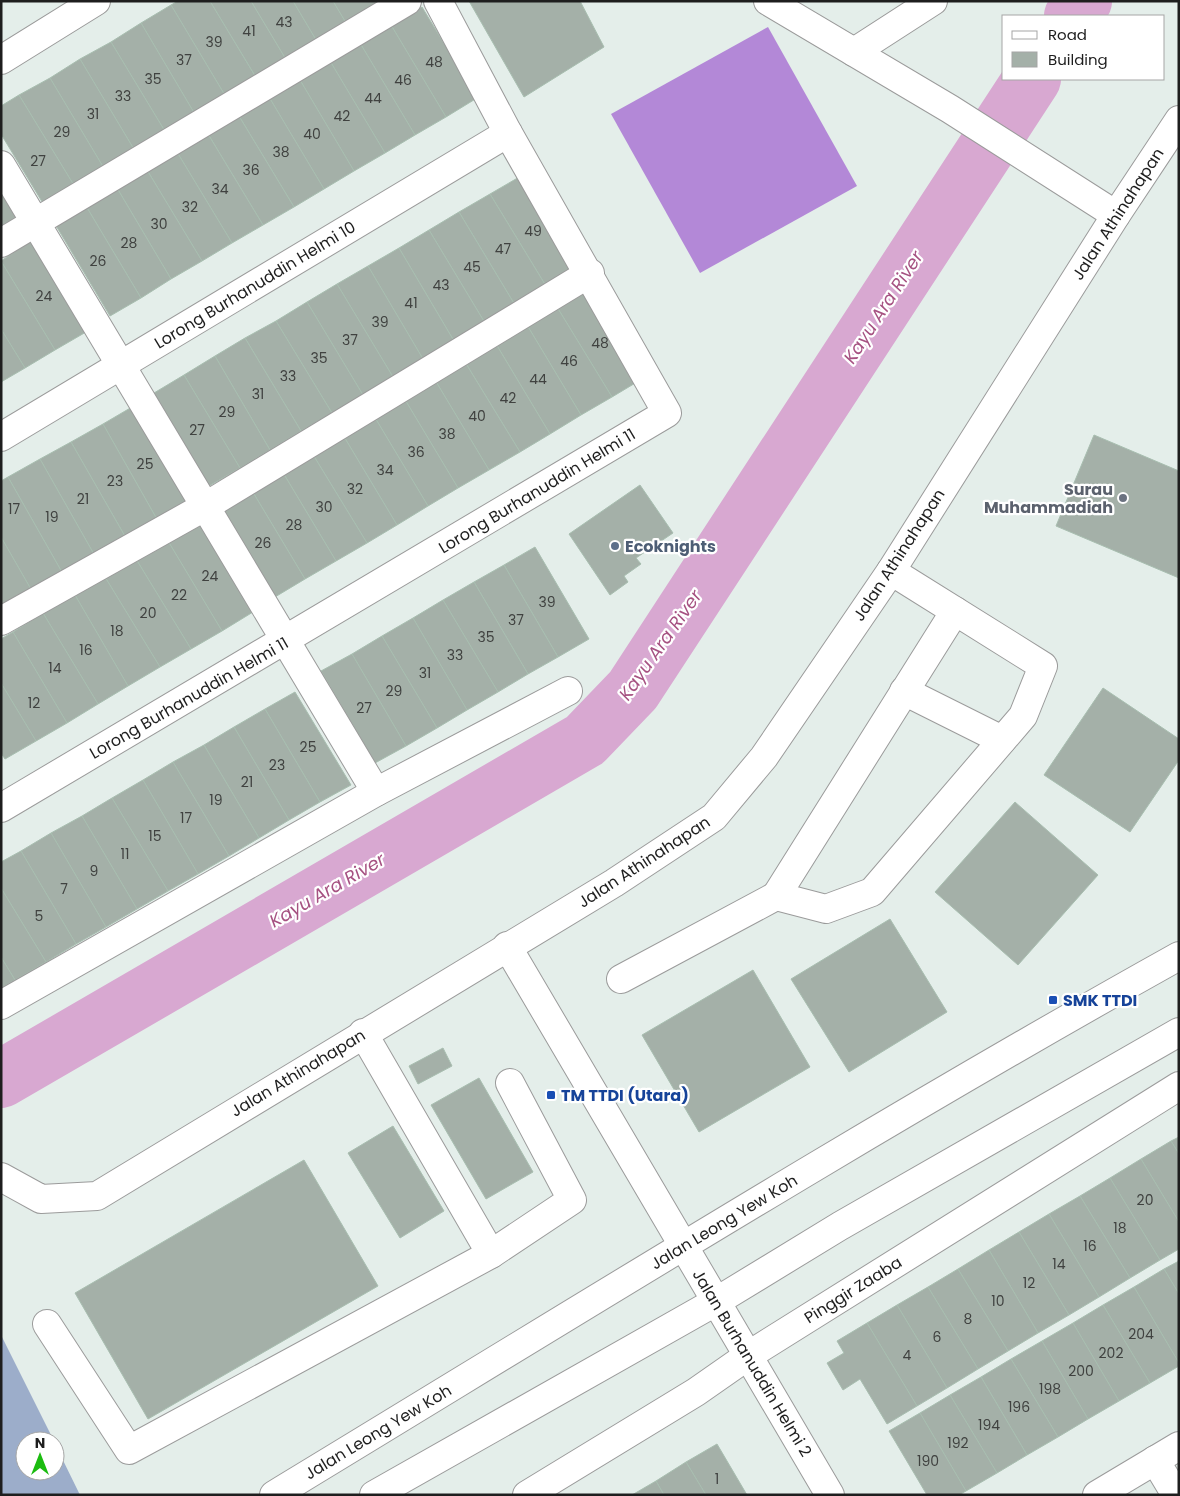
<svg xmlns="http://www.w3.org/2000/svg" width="1180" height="1496" viewBox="0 0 1180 1496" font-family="Poppins,sans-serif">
<rect width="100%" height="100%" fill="#e4eeea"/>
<polygon fill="#9cadca" points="1,1335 54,1441 25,1441 25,1471 55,1471 55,1444 80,1495 1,1495"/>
<polygon fill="#b388d7" points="768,27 857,186 700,273 611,114"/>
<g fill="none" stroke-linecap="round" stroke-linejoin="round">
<g stroke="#d8a8d1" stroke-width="58">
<polyline points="1073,16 1083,1"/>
<polyline points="1,1079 585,740 633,690 1032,79"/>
</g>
</g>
<g fill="#a4b0a8" stroke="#a8beb0">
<polygon points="178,1 210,1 257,79 226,97 171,5"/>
<polygon points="210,1 251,1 287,61 257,79"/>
<polygon points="251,1 293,1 318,43 287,61"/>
<polygon points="293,1 333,1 348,26 318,43"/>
<polygon points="333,1 375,1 379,7 348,26"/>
<polygon points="469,1 580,1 604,47 524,97"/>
<polygon points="171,5 226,97 196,116 141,23"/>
<polygon points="422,7 477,98 446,117 391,25"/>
<polygon points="141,23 196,116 166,133 111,42"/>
<polygon points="391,25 446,117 415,135 360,43"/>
<polygon points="111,42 166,133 135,151 80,59"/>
<polygon points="360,43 415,135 385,153 330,61"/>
<polygon points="80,59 135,151 105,170 50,78"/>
<polygon points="330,61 385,153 354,171 300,80"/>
<polygon points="50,78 105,170 75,187 19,95"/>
<polygon points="300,80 354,171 324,189 269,97"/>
<polygon points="19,95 75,187 44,205 1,134 1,106"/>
<polygon points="269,97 324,189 294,207 239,116"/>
<polygon points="239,116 294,207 263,225 208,134"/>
<polygon points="208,134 263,225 232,243 177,152"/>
<polygon points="177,152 232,243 202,261 147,170"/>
<polygon points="147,170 202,261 171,279 117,188"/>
<polygon points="521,176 577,268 546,286 490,194"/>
<polygon points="117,188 171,279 141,298 86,206"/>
<polygon points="1,190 21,223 1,235"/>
<polygon points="490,194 546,286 515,305 459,212"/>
<polygon points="86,206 141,298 110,316 55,224"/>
<polygon points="459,212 515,305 485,323 429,230"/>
<polygon points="429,230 485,323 454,341 399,248"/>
<polygon points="31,241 86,332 55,350 1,261"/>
<polygon points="399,248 454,341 423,359 368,266"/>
<polygon points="1,261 55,350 25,368 1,329"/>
<polygon points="368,266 423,359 393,377 337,284"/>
<polygon points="337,284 393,377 363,395 307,302"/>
<polygon points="588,289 642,379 612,397 557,307"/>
<polygon points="307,302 363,395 332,413 276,321"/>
<polygon points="557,307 612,397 581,415 527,325"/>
<polygon points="276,321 332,413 301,431 245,338"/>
<polygon points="527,325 581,415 550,434 496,344"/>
<polygon points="1,329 25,368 1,382"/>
<polygon points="245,338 301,431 270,450 215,356"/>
<polygon points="496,344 550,434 520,452 465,362"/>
<polygon points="215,356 270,450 240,468 184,375"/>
<polygon points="465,362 520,452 489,470 435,380"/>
<polygon points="184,375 240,468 209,486 154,393"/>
<polygon points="435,380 489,470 458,488 404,398"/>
<polygon points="404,398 458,488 428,506 374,416"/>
<polygon points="132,407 188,504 158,521 103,424"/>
<polygon points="374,416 428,506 397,525 343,435"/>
<polygon points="103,424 158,521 126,538 71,442"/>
<polygon points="343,435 397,525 367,543 312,453"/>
<polygon points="1094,435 1179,471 1179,578 1056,526"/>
<polygon points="71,442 126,538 95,556 40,459"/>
<polygon points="312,453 367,543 336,561 282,471"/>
<polygon points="40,459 95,556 63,574 8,477"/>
<polygon points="282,471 336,561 305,579 251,489"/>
<polygon points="8,477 63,574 32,591 1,537 1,481"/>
<polygon points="640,485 673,533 636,558 641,564 624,576 628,582 610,595 569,534"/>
<polygon points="251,489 305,579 275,597 220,507"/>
<polygon points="198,522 253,612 222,631 168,541"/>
<polygon points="1,537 32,591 1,609"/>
<polygon points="168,541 222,631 191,649 136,559"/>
<polygon points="535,547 589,639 558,657 504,565"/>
<polygon points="136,559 191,649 160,667 105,577"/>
<polygon points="504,565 558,657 528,674 474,582"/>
<polygon points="105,577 160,667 128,686 75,595"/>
<polygon points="474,582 528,674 498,692 443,600"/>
<polygon points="75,595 128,686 98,704 43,613"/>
<polygon points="443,600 498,692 467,710 413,618"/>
<polygon points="43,613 98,704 67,723 13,632"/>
<polygon points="413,618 467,710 437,728 382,636"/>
<polygon points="13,632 67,723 36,741 1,683 1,639"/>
<polygon points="382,636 437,728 406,746 352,654"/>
<polygon points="352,654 406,746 375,763 321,671"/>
<polygon points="1,683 36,741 5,759 1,753"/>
<polygon points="1103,688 1179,739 1179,760 1130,832 1044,775"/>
<polygon points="295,692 351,785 320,802 265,709"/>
<polygon points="265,709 320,802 289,820 234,727"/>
<polygon points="234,727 289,820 259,838 204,745"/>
<polygon points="204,745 259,838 229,856 173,762"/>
<polygon points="173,762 229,856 198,874 143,780"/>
<polygon points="143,780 198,874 168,891 112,798"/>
<polygon points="112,798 168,891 137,909 82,816"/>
<polygon points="1015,802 1098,875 1018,965 935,892"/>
<polygon points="82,816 137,909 106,927 51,833"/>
<polygon points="51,833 106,927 76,944 21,851"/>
<polygon points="21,851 76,944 46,962 1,888 1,862"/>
<polygon points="1,888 46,962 15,980 1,957"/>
<polygon points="890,919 947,1012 849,1072 791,979"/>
<polygon points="1,957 15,980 1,988"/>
<polygon points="753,970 810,1067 699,1132 642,1035"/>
<polygon points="443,1048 452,1066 418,1084 409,1066"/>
<polygon points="479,1078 533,1172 486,1199 431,1105"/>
<polygon points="393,1126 444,1211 400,1238 348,1153"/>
<polygon points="1179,1137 1179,1154 1171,1141"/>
<polygon points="1171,1141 1179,1154 1179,1222 1141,1159"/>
<polygon points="1141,1159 1179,1222 1179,1249 1160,1260 1110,1178"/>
<polygon points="304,1160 378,1286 148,1419 75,1293"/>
<polygon points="1110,1178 1160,1260 1130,1278 1080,1196"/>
<polygon points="1080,1196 1130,1278 1099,1297 1049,1214"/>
<polygon points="1049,1214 1099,1297 1069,1315 1019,1232"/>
<polygon points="1019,1232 1069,1315 1038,1333 989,1250"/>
<polygon points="989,1250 1038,1333 1008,1351 958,1269"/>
<polygon points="1179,1261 1179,1294 1164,1269"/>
<polygon points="958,1269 1008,1351 978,1369 928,1287"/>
<polygon points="1164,1269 1179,1294 1179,1363 1134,1287"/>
<polygon points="928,1287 978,1369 947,1388 897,1305"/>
<polygon points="1134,1287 1179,1363 1179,1366 1150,1383 1103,1305"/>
<polygon points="897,1305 947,1388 917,1406 867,1323"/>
<polygon points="1103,1305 1150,1383 1119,1401 1073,1323"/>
<polygon points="867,1323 917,1406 887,1424 860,1379 843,1390 827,1363 844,1353 837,1341"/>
<polygon points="1073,1323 1119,1401 1088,1419 1042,1341"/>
<polygon points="1042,1341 1088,1419 1058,1437 1011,1359"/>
<polygon points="1011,1359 1058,1437 1027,1455 981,1377"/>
<polygon points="981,1377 1027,1455 997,1473 950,1395"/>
<polygon points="950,1395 997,1473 966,1491 920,1413"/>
<polygon points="920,1413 966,1491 959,1495 927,1495 889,1431"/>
<polygon points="717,1444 747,1495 706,1495 686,1462"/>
<polygon points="686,1462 706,1495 664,1495 656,1481"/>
<polygon points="656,1481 664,1495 632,1495"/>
</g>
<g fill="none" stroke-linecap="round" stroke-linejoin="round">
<g stroke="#9b9b9b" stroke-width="30">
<g id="minor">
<polyline points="768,1 950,109 1116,215"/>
<polyline points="854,52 933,1"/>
<polyline points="1,60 96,1"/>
<polyline points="1,165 376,792"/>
<polyline points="1,243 407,1"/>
<polyline points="1,437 508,133"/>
<polyline points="1,621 206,506 590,273"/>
<polyline points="904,691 1002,740"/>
<polyline points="1,808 667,413 508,133 438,1"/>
<polyline points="776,896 955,611"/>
<polyline points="507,946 830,1495"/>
<polyline points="621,979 776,896 826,909 872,892 1023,716 1043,666 891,571"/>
<polyline points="1,1005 376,792 568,691"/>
<polyline points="363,1033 491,1254"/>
<polyline points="1,1177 41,1199 97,1196 614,883 714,817 764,757 891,571 1116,215 1179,120"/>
<polyline points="47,1324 129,1450 491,1254 572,1200 510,1083"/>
<polyline points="1155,1460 1176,1495"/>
<path d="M274 1495C574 1313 872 1127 1179 956"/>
<polyline points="374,1495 717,1301 840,1226 1179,1032"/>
<polyline points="527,1495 696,1392 749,1355 1179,1086"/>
<polyline points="1097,1495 1179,1446"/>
</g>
</g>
<use href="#minor" stroke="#fff" stroke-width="28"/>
</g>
<circle fill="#6b7280" stroke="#fff" stroke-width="2" cx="1123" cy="498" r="5"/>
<circle fill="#5c6f8a" stroke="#fff" stroke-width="2" cx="615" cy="546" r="5"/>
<g fill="#1a4fb4" stroke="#fff" stroke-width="2">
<rect x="1048" y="995" width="10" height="10" rx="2.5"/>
<rect x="546" y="1090" width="10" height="10" rx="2.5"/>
</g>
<g text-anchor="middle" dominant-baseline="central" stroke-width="4.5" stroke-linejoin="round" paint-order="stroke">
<g font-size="14" fill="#404240">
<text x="284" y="22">43</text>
<text x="249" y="31">41</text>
<text x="214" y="42">39</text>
<text x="184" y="60">37</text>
<text x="434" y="62">48</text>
<text x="153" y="79">35</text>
<text x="403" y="80">46</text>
<text x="123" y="96">33</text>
<text x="373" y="98">44</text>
<text x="93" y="114">31</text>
<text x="342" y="116">42</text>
<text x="62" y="132">29</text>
<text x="312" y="134">40</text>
<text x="281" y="152">38</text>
<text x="38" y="161">27</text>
<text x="251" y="170">36</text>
<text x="220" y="189">34</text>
<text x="190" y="207">32</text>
<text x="159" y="224">30</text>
<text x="533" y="231">49</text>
<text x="129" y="243">28</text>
<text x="503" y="249">47</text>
<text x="98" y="261">26</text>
<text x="472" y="267">45</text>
<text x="441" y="285">43</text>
<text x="44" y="296">24</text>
<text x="411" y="303">41</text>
<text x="380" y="322">39</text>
<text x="350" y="340">37</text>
<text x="600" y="343">48</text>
<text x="319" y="358">35</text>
<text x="569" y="361">46</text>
<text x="288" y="376">33</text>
<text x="538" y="379">44</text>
<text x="258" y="394">31</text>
<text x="508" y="398">42</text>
<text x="227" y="412">29</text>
<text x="477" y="416">40</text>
<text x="197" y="430">27</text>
<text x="447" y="434">38</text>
<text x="416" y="452">36</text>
<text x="145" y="464">25</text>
<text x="385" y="470">34</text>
<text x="115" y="481">23</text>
<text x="355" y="489">32</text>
<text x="83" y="499">21</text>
<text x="324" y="507">30</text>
<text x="14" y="509">17</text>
<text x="52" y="517">19</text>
<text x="294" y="525">28</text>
<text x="263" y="543">26</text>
<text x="210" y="576">24</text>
<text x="179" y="595">22</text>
<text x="547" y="602">39</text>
<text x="148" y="613">20</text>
<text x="516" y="620">37</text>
<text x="117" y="631">18</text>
<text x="486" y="637">35</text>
<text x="86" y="650">16</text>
<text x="455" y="655">33</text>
<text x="55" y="668">14</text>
<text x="425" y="673">31</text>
<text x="394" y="691">29</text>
<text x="34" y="703">12</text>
<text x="364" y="708">27</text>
<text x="308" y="747">25</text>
<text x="277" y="765">23</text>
<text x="247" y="782">21</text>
<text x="216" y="800">19</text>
<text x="186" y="818">17</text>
<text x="155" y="836">15</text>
<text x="125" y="854">11</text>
<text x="94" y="871">9</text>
<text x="64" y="889">7</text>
<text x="39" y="916">5</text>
<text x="1145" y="1200">20</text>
<text x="1120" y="1228">18</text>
<text x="1090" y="1246">16</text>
<text x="1059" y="1264">14</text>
<text x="1029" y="1283">12</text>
<text x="998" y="1301">10</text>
<text x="968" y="1319">8</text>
<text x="1141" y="1334">204</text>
<text x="937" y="1337">6</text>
<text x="1111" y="1353">202</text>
<text x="907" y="1355">4</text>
<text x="1081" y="1371">200</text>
<text x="1050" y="1389">198</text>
<text x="1019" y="1407">196</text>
<text x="989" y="1425">194</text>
<text x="958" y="1443">192</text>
<text x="928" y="1461">190</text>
<text x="717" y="1479">1</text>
</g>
<g font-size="16" fill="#1e1e1e" stroke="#fff">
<text transform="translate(1118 214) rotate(-57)">Jalan Athinahapan</text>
<text transform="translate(255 285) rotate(-31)">Lorong Burhanuddin Helmi 10</text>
<text transform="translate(537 491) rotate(-31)">Lorong Burhanuddin Helmi 11</text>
<text transform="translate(899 555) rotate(-57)">Jalan Athinahapan</text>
<text transform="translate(189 698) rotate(-30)">Lorong Burhanuddin Helmi 11</text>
<text transform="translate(644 862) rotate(-33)">Jalan Athinahapan</text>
<text transform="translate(298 1073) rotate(-31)">Jalan Athinahapan</text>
<text transform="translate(724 1222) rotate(-31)">Jalan Leong Yew Koh</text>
<text transform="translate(853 1290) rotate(-32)">Pinggir Zaaba</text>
<text transform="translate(752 1363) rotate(59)">Jalan Burhanuddin Helmi 2</text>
<text transform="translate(378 1432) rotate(-31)">Jalan Leong Yew Koh</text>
</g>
<g font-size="16" font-weight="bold" fill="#5b616d" stroke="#fff" text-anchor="end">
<text x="1113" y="489">Surau<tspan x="1113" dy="18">Muhammadiah</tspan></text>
</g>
<g font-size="16" font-weight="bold" fill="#4e5e75" stroke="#fff" text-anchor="start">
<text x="625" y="546">Ecoknights</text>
</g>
<g font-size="16" font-weight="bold" fill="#164399" stroke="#fff" text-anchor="start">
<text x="1063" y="1000">SMK TTDI</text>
<text x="561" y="1095">TM TTDI (Utara)</text>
</g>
<g font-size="18" font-style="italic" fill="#a65282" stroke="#fff">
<text transform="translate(883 307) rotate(-57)">Kayu Ara River</text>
<text transform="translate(660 645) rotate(-55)">Kayu Ara River</text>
<text transform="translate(327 890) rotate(-30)">Kayu Ara River</text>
</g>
</g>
<rect width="1180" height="1496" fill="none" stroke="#1e1e1e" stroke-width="5"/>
<rect x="1002" y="15" width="162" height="65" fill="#ffffff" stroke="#a5a5a5"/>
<rect x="1012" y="31" width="25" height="8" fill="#ffffff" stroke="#a5a5a5"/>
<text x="1048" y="40" font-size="15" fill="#1e1e1e">Road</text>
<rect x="1012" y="52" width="25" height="15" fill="#a4b0a8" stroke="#a5a5a5"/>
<text x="1048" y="65" font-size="15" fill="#1e1e1e">Building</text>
<g transform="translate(40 1456)"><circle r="24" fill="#ffffff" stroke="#a5a5a5"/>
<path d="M0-4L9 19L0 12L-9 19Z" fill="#1cbc10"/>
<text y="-8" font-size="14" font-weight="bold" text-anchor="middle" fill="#1e1e1e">N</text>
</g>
</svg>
